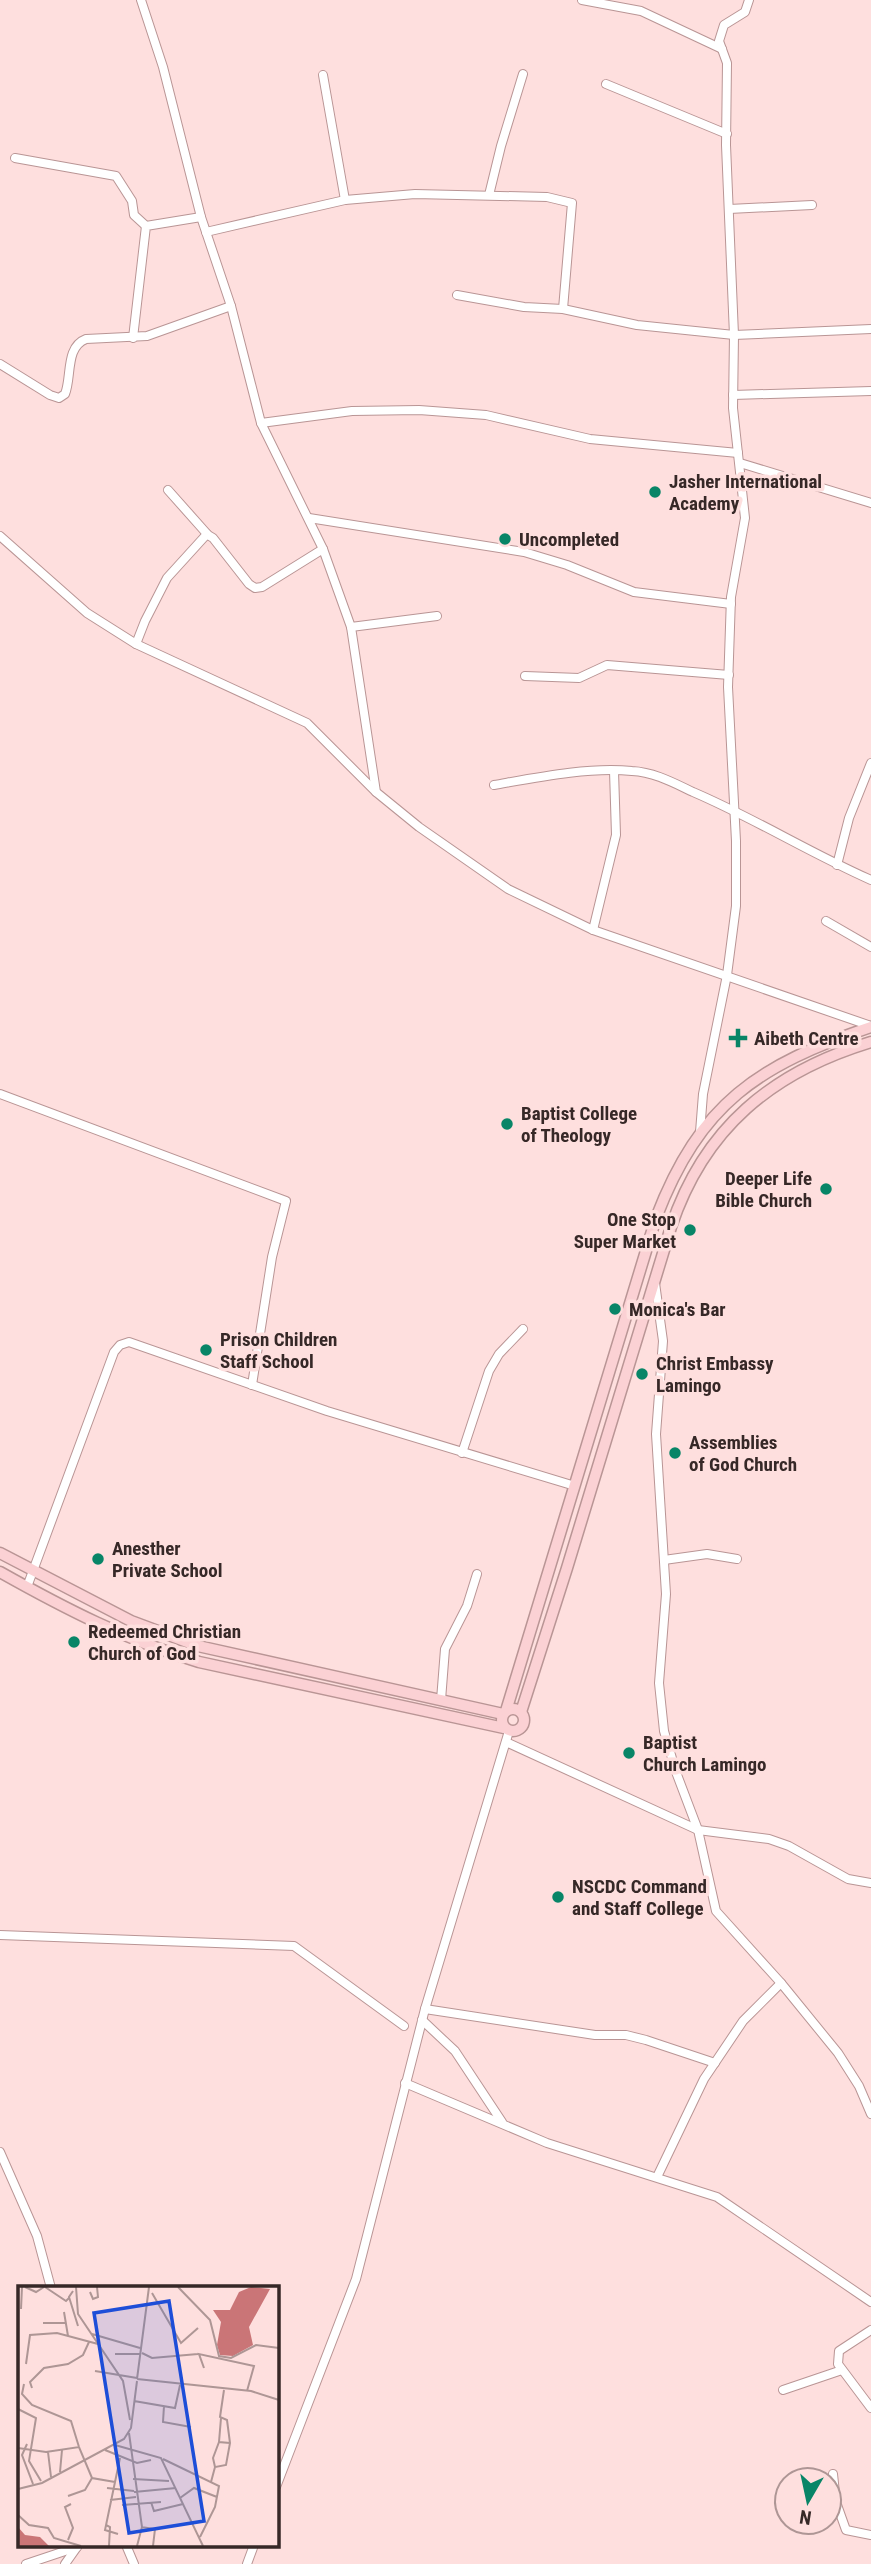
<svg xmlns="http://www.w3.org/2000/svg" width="871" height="2564" viewBox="0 0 871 2564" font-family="'Roboto Condensed',sans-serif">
<rect width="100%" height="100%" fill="#fedfde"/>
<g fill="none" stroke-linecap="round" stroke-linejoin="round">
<g stroke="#b99595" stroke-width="10">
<g id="street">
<polyline points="141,0 163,67 201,217 231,306 261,423 323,549 351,627 376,792 419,827 508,889 593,930 871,1026"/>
<polyline points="582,0 641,11 722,49"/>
<polyline points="323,75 345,200"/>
<polyline points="606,84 727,134"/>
<polyline points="15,158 116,176 132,201 134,215 146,226"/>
<polyline points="489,195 501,146 523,74"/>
<polyline points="729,209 812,205"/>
<polyline points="206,232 345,200 415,194 547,197 572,203 563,309"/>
<polyline points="457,295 524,307 563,309 637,325 734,335 871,329"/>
<polyline points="133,338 146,226 201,217"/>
<path d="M0 364 50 395 59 398 65 394C72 377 65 347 86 339L147 336 231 306"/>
<polyline points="733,395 871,391"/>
<polyline points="261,423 352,411 419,410 486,415 590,439 738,453"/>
<polyline points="740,463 871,503"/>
<polyline points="168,490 208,535 213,538 249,584 255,588 262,587 323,549"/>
<polyline points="309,518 524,552 567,565 634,592 731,604"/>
<polyline points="0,536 87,613 136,644 307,723 376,792"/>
<polyline points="351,627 437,616"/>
<polyline points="136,644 145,621 167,578 207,534"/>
<polyline points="525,676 579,678 607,665 729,675"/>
<path d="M494 785C539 777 587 767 632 771 654 772 674 783 693 792 754 818 810 853 871 880"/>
<polyline points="837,865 849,818 871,763"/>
<polyline points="826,921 871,947"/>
<polyline points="593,930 616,835 614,771"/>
<polyline points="0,1094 286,1201 272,1257 252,1385"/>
<polyline points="700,1132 703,1094 727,975 736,906 736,841 728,687 731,597 745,518 733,408 734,335 726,145 727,63 719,41 724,25 745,12 749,0"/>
<polyline points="655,1283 663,1341 656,1434 666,1594 659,1683 664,1731 676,1772 698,1830 716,1911 781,1983 838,2053 859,2086 871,2114"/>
<polyline points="462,1453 489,1371 499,1354 523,1329"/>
<polyline points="664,1560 707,1554 737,1559"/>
<polyline points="27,1587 114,1352 120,1345 129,1342 327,1411 575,1486"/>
<polyline points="441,1700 445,1649 467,1606 477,1574"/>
<polyline points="506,1742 698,1830 769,1839 789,1846 848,1879 871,1883"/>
<polyline points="0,1935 294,1946 404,2026"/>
<polyline points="425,2009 595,2035 626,2035 646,2040 715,2063"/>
<polyline points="422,2020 455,2051 502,2122"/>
<polyline points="405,2083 547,2143 717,2197 871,2302"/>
<polyline points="0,2152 37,2236 51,2288"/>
<polyline points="657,2177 704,2079 743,2021 781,1983"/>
<polyline points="783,2390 842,2370"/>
<polyline points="871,2408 838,2364 839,2351 871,2330"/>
<polyline points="833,2474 836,2502 846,2530 871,2535"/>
<polyline points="276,2487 356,2279 425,2009 509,1731"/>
<polyline points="126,2545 134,2564"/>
<polyline points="26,2564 77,2547"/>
<polyline points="65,2564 77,2547"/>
<polyline points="247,2564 254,2545"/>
</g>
</g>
<g stroke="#b99595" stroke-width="13">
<g id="secondary">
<polyline points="0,1553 131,1621 198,1646 503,1714"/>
<path d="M0 1572C64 1608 128 1641 199 1662L504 1728"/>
<circle cx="513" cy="1720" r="11"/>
<path d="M506 1711 656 1218C700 1103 758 1065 871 1027"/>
<path d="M521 1712 567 1568 671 1227C704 1128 772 1072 871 1042"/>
</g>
</g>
<use href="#street" stroke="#fff" stroke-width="8"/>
<use href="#secondary" stroke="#fbd1d4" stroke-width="10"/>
</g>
<g fill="#088567" stroke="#fedfde" stroke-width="2.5">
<circle cx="655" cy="492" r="7"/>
<circle cx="505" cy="539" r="7"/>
<path d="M734.5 1027.5h7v7h7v7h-7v7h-7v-7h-7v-7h7z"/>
<circle cx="507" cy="1124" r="7"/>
<circle cx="826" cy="1189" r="7"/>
<circle cx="690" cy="1230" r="7"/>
<circle cx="615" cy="1309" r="7"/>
<circle cx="206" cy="1350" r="7"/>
<circle cx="642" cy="1374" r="7"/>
<circle cx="675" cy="1453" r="7"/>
<circle cx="98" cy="1559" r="7"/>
<circle cx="74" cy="1642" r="7"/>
<circle cx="629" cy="1753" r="7"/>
<circle cx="558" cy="1897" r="7"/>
</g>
<g text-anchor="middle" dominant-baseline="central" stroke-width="7" stroke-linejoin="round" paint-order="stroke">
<g font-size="19" font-weight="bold" fill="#362827" stroke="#fedfde" text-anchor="start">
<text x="669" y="481">Jasher International<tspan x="669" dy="22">Academy</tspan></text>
<text x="519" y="539">Uncompleted</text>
<text x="754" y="1038">Aibeth Centre</text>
<text x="521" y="1113">Baptist College<tspan x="521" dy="22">of Theology</tspan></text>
<text x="812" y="1178" text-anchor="end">Deeper Life<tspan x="812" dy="22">Bible Church</tspan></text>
<text x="676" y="1219" text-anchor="end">One Stop<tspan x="676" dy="22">Super Market</tspan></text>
<text x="629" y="1309">Monica's Bar</text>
<text x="220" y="1339">Prison Children<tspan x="220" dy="22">Staff School</tspan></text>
<text x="656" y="1363">Christ Embassy<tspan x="656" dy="22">Lamingo</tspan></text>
<text x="689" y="1442">Assemblies<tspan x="689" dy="22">of God Church</tspan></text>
<text x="112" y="1548">Anesther<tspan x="112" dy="22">Private School</tspan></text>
<text x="88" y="1631">Redeemed Christian<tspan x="88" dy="22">Church of God</tspan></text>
<text x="643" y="1742">Baptist<tspan x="643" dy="22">Church Lamingo</tspan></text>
<text x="572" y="1886">NSCDC Command<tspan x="572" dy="22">and Staff College</tspan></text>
</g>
</g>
<g transform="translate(18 2286)">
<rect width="261" height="261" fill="#fedfde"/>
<path d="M233 1 252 3 231 41 235 59 215 70 202 69 199 59 203 36 195 24H212L221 6ZM0 241 7 249 22 251 31 260H0Z" fill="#ca7577"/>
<path fill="none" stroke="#ae9695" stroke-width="2" d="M7 1 18 6 26 1M27 1 48 15 51 12M58 1 60 28 105 95 112 134M160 1 192 34 201 70 213 72 238 59 261 62M55 5 51 11 60 40M72 6 75 13 80 11 79 1M134 7 163 57 180 42M3 23 4 1M46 26 50 50M25 37H47M74 48 122 62M124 67 134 72 180 68M97 68H122M8 78 12 49 39 47 80 58M186 82 181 68 236 80 229 105M77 85 119 92M119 93 233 105 261 114M119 93 131 1M6 98 4 108 14 119 53 135 61 161M14 102 12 96 26 82 50 78 65 69 71 56M116 115 157 122 162 99M146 120 145 136 173 141M0 123 18 132 11 175 23 195M203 132 201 156 212 157M111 147 124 241 119 260M9 158 4 169 15 198M97 159 143 172 185 260M0 162 28 166 61 161 74 192 97 196M87 164 119 177 133 174M30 166 33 191M145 173 201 200 197 221 182 251M197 181 195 172 201 156M42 186 44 164M115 193 151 195M193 196 197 181 208 179 212 157 209 134 202 131 206 104M89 202 116 205M0 203 24 197 106 153 113 142 119 95M116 206 158 202M50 210 67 204 74 192M162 212 176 202 199 211M92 214 118 211M133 216 136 225 165 218M104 219 143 216M0 229 11 239 30 242 36 252 63 260M88 239 92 241 91 260M123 241 137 243 135 260M100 248 87 244 102 172M50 254 55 242 47 221 53 218"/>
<path fill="#1d4ed8" fill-opacity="0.15" stroke="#1d4ed8" stroke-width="3.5" d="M151 15 186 235 111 247 76 27Z"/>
<rect width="261" height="261" fill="none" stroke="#362827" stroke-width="3.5"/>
</g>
<g transform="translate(808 2501) rotate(189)"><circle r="33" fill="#fedfde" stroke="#ae9695" stroke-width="2"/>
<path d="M0-5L12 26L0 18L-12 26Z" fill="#088567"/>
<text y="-10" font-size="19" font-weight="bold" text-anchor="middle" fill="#362827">N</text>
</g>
</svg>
